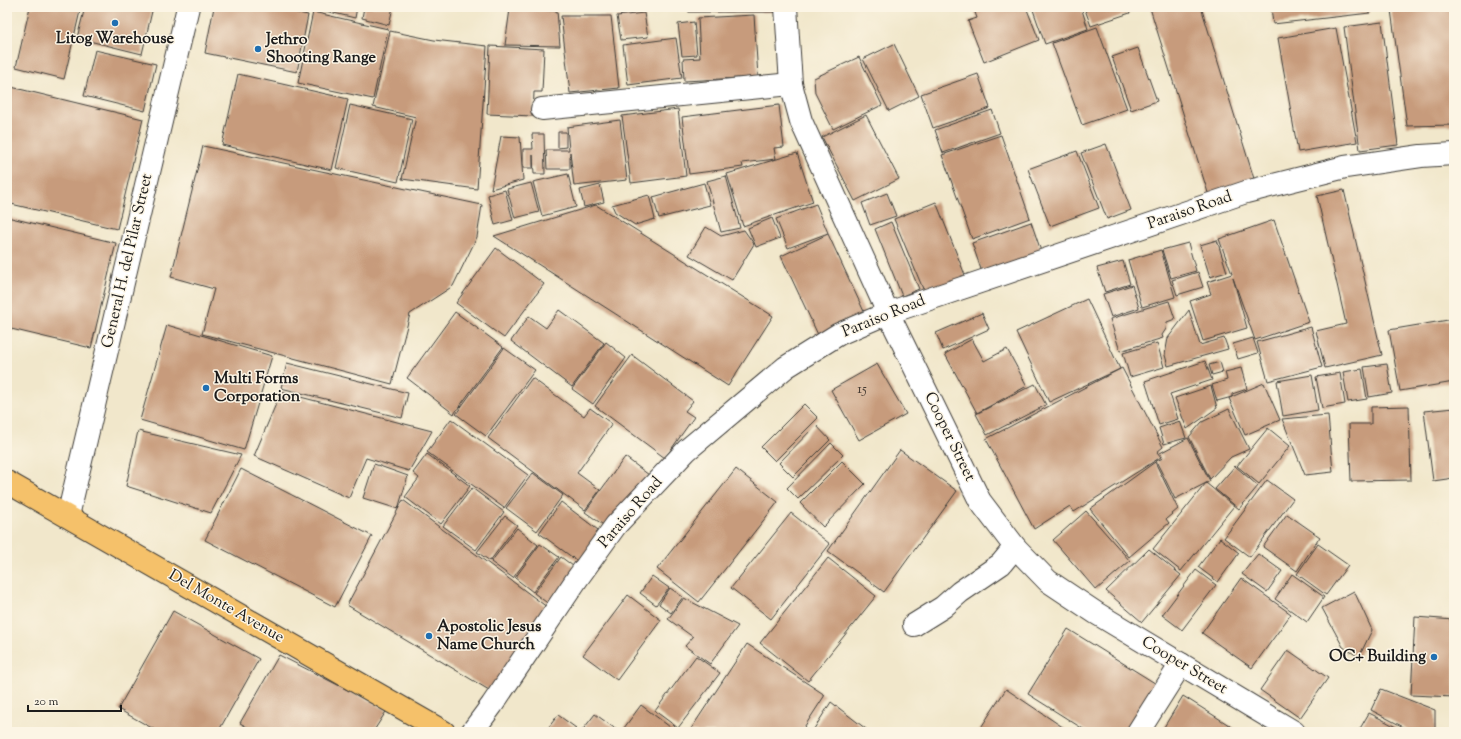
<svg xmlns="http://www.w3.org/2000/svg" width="1461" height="739" viewBox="0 0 1461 739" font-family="'Sorts Mill Goudy',serif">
<rect width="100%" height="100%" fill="#fcf5e5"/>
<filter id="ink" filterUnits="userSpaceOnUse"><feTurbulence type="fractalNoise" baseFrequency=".025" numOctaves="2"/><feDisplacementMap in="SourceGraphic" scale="8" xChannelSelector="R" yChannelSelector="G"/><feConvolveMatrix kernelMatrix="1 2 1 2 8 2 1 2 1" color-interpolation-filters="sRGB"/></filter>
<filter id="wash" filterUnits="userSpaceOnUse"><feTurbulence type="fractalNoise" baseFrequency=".012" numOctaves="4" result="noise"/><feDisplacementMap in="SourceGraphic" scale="16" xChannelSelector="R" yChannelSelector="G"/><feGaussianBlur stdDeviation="0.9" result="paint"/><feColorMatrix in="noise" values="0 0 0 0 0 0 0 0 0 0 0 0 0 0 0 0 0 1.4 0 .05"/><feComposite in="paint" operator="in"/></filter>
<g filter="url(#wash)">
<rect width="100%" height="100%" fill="#f1e7cb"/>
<g id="blocks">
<g fill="#c79b7c">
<polygon points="30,7 81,7 64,79 16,67"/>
<polygon points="85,7 153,7 142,54 77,38"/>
<polygon points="214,7 270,7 308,15 297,72 205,53"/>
<polygon points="322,7 357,7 355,18 321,10"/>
<polygon points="364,7 393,7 389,25 362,18"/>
<rect x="689" y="7" width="86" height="5"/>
<polygon points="973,7 1026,7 1039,40 984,62 968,21 977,18"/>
<polygon points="1032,7 1081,7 1088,29 1045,44"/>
<polygon points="1084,7 1127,7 1130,13 1091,26"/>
<polygon points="1154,7 1201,7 1255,182 1209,196 1150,8"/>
<polygon points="1271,7 1370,7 1370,13 1273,24"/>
<polygon points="1415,7 1454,7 1454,125 1407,126 1391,10"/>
<polygon points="510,9 557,11 560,46 505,45"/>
<polygon points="313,12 388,29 373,99 298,83"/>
<polygon points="644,13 648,37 621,40 617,16"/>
<polygon points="754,15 758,77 684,81 683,59 700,58 698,18"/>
<polygon points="561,16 611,16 619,88 570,93"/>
<polygon points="694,22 697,55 682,56 678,24"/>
<polygon points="1382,22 1398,145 1360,150 1344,27"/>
<polygon points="1097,27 1127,109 1082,125 1052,43"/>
<polygon points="1336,28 1357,142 1298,152 1278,38"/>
<polygon points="390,31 434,40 487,46 477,189 402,179 416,117 373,107"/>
<polygon points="676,38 682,78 628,85 623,45"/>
<polygon points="894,44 919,96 889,111 863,59"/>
<polygon points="490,46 544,49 542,92 534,92 533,116 487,114"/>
<polygon points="1138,48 1157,101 1131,110 1112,57"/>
<polygon points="95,50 156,64 145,111 84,96"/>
<polygon points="859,57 882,105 833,129 815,93 814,78"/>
<polygon points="238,74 348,99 332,170 222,145"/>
<polygon points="978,74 990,108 933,128 921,94"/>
<polygon points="7,86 143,119 117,229 7,203"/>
<polygon points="350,105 412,119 398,182 336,168"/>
<polygon points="779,105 784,147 774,148 776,159 742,163 743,167 689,174 682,117"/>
<polygon points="678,109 686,176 631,183 622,116"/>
<polygon points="992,110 1000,133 943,153 935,130"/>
<polygon points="866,115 899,179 855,201 822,137"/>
<polygon points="620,120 627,180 574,186 570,152 570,169 547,169 546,150 569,150 567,127"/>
<polygon points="558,132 566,132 566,147 558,148"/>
<polygon points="532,134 544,134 545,174 534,174 533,155 533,168 523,168 523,149 533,149"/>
<polygon points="1001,135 1030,218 972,239 942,155"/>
<polygon points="501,136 520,137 523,180 491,189"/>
<polygon points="1106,144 1131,210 1107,219 1081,153"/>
<polygon points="203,146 482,205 477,237 453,286 410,314 392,384 202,334 214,289 171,277"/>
<polygon points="1077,151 1099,208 1050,226 1028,169"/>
<polygon points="797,153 813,202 743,226 727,174"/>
<polygon points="568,174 576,207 542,216 533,182"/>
<polygon points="726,176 740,228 721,232 707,181"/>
<polygon points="531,183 539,212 515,218 507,189"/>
<polygon points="704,183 710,205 659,218 653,197"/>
<polygon points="600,185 604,202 584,207 580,190"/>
<polygon points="505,190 513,220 495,225 488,195"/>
<polygon points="1344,190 1382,355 1325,368 1316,331 1346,324 1317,196"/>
<polygon points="887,193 896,216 870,225 862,203"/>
<polygon points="649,195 655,219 635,225 615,212 612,205"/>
<polygon points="936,202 967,280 926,296 894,219"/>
<polygon points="816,204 828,233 788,248 776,219"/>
<polygon points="596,205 773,316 728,386 494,236"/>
<polygon points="7,217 116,243 91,348 7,328"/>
<polygon points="772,218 780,238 756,247 748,228"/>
<polygon points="1274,220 1309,322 1255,340 1233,278 1247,328 1203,341 1190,301 1211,294 1207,282 1232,274 1219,239"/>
<polygon points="891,222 919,289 902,296 875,229"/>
<polygon points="1031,222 1043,257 984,278 972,243"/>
<polygon points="706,227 721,236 744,230 754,244 732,280 689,255"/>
<polygon points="828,234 867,318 820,339 781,256"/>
<polygon points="1217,240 1227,272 1210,277 1200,245"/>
<polygon points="1188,243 1196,271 1171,278 1162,250"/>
<polygon points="496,248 544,284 504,338 456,303"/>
<polygon points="1161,250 1175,297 1142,307 1128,260"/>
<polygon points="1123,261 1130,284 1105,292 1097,268"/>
<polygon points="1198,272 1203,287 1177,295 1172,280"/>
<polygon points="1132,285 1139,308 1111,317 1103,294"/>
<polygon points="1087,299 1120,369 1049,402 1016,332"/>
<polygon points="1169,301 1175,319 1167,322 1166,329 1162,335 1163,338 1120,351 1110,319"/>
<polygon points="559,310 604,343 572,387 511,341 529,316 546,328"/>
<polygon points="1189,310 1200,345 1224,338 1228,349 1168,366 1165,355 1168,338"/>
<polygon points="455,312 503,347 454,414 407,378"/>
<polygon points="982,313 989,329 943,350 936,333"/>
<polygon points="1454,319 1454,382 1400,391 1389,330"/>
<polygon points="167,325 272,356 244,450 140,420"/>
<polygon points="1311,327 1322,367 1268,381 1257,342"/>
<polygon points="1253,338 1258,353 1238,359 1233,344"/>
<polygon points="972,339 984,361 1007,349 1027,386 977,413 945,354"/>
<polygon points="606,342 626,358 593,404 572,389"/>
<polygon points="1157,343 1164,367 1130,377 1123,353"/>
<polygon points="504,348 535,370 486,436 456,414"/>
<polygon points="632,355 693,401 685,411 694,417 665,458 595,406"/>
<polygon points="1205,361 1212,380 1170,394 1178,419 1159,425 1145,381"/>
<polygon points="1220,362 1223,372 1212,375 1209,365"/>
<polygon points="287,363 408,393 402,418 281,388"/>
<polygon points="877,364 906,414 859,440 831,390"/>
<polygon points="1387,364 1392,393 1369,397 1364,367"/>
<polygon points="1122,368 1163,447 1157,452 1161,457 1074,512 1070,506 1034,529 986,439"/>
<polygon points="1241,368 1247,389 1232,394 1232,397 1217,401 1212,385 1227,380 1225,372"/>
<polygon points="1362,369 1367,399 1348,402 1343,372"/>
<polygon points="1340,373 1345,404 1322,408 1316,377"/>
<polygon points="1312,375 1318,410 1283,416 1277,381"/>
<polygon points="532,378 584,416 590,408 612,424 577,473 600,490 585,510 488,438"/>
<polygon points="1264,383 1280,420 1245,435 1229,398"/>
<polygon points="1035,384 1046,405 987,435 976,414"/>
<polygon points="1211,386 1217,408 1187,429 1175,398"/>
<polygon points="281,392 432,431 409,471 366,458 349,498 254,456"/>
<polygon points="804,404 818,418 775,461 761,447"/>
<polygon points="1409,406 1411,480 1351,481 1349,424 1371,424 1371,407"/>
<polygon points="1454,408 1454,478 1433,481 1424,411"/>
<polygon points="1229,409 1249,449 1231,457 1210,479 1189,437 1202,422"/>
<polygon points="1328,415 1333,472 1305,475 1282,419"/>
<polygon points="451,419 528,475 504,508 427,452"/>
<polygon points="1180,421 1186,438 1164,444 1159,428"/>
<polygon points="816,425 830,440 793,477 779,463"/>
<polygon points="1268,428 1290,446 1259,484 1237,466"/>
<polygon points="138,431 241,455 211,513 126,486"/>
<polygon points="1188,438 1210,481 1175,499 1156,461 1163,458 1160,453"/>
<polygon points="831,443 843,455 798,499 787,488"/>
<polygon points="900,450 957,491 884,592 828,551"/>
<polygon points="427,454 470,486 441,524 405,497 419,478 413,473"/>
<polygon points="625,457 649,475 609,529 585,512"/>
<polygon points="842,461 865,484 823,527 800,503"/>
<polygon points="1155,462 1178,509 1166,519 1169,523 1129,557 1090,509"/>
<polygon points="374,464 408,476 398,509 363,498"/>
<polygon points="1235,466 1258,486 1239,509 1215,489"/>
<polygon points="241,469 372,536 335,607 205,540"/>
<polygon points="736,469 778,502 699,602 657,569"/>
<polygon points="533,473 563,495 537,531 506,508"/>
<polygon points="1267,480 1293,499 1250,557 1224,538"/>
<polygon points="1206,483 1234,506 1181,571 1153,549"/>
<polygon points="472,488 504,512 476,550 443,526"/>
<polygon points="403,500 559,616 499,696 347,605"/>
<polygon points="561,502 602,533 580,563 539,533"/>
<polygon points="1086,511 1130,561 1096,590 1053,540"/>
<polygon points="791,513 830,544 771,619 731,588"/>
<polygon points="1287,514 1320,537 1297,571 1263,547"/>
<polygon points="505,516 517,525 490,561 477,552"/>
<polygon points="517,528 538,545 513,578 491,562"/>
<polygon points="1220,538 1239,553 1218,582 1198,567"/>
<polygon points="540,544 559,557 533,592 515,578"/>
<polygon points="1318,544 1348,565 1326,595 1297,574"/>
<polygon points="1149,549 1181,575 1142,622 1106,591"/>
<polygon points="1258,554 1282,571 1267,592 1242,574"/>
<polygon points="561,557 585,575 558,611 534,593"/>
<polygon points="828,558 876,596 808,681 760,643"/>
<polygon points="1196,570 1216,585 1182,630 1162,615"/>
<polygon points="1292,574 1324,597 1307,622 1275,599"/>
<polygon points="652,576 669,588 656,605 640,593"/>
<polygon points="1241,578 1291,614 1252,668 1202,633"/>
<polygon points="670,588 683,597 671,613 659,604"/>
<polygon points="1354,591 1372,630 1359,657 1343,647 1322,608"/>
<polygon points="628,595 661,620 617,680 583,655"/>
<polygon points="684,598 738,626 710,664 685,646 693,637 668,619"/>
<polygon points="173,611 259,659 218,732 159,732 118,709"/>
<polygon points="1415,617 1454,620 1454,697 1411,695"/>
<polygon points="1068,629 1166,690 1140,732 1088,732 1028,694"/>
<polygon points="747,644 825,695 801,732 689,732"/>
<polygon points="1288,650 1328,678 1300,718 1260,690"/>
<polygon points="279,655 387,710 373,732 256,732 240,723"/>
<polygon points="696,656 720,673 678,728 655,711"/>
<polygon points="1006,689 1070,732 978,732"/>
<polygon points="1381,689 1435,710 1435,732 1413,732 1371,710"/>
<polygon points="1183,696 1240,732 1161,732"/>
<polygon points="831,702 870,732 812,732"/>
<polygon points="641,705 674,730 673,732 621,732"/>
<polygon points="1369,713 1383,720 1405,732 1358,732"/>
<polygon points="595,714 617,730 616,732 581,732"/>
<polygon points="558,715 576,728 572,732 545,732"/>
</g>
</g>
</g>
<g filter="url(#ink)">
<use href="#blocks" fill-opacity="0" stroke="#3c3a36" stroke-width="1"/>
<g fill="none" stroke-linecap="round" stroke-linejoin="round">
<g stroke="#3c3a36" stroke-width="24">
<g id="minor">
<polyline points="786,7 791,84 801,121 888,313 980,501 1015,547 1048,581 1096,613 1294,732"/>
<polyline points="542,109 791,84"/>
<polyline points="68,516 188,7"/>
<polyline points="914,625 943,607 960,592 1001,564 1015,547"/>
<polyline points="472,732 492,705 577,579 616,525 687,450 786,367 839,334 888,313 1246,192 1345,167 1421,156 1454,154"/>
<polyline points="1138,732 1181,664"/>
</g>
</g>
<g stroke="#3c3a36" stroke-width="24">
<polyline id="major" points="7,482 444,732"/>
</g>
<use href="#minor" stroke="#fff" stroke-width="22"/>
<use href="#major" stroke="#f5c16b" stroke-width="22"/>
</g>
</g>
<g fill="#1f6fb2" stroke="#fcf5e5" stroke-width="1.5">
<circle cx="115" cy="23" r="4"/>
<circle cx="258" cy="49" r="4"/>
<circle cx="206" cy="388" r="4"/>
<circle cx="429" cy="636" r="4"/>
<circle cx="1434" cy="657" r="4"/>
</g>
<g text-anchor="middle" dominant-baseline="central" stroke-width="3" stroke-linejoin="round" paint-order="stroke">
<g font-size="14" fill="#473c34">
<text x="862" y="390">15</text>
</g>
<g font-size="16" font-weight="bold" fill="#1c1c1c" stroke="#fcf5e5" text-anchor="start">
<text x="115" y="39" text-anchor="middle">Litog Warehouse</text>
<text x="266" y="40">Jethro<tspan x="266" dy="18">Shooting Range</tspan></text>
<text x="214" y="379">Multi Forms<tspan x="214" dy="18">Corporation</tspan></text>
<text x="437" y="627">Apostolic Jesus<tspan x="437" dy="18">Name Church</tspan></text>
<text x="1426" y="657" text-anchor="end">OC+ Building</text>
</g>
<g font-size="16" fill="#1c1c1c" stroke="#fcf5e5">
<text transform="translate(1190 211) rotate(-19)">Paraiso Road</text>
<text transform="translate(128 261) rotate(-77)">General H. del Pilar Street</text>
<text transform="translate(884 317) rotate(-22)">Paraiso Road</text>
<text transform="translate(949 437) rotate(64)">Cooper Street</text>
<text transform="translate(631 513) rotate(-49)">Paraiso Road</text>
<text transform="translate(226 607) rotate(30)">Del Monte Avenue</text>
<text transform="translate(1184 666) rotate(31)">Cooper Street</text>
</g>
</g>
<rect width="1461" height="739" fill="none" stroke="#fcf5e5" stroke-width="24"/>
<path d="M28 705v6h93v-6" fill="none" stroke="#1c1c1c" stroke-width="2"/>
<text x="34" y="705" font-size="12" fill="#1c1c1c" stroke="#fcf5e5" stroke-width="3" paint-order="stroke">20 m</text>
</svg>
